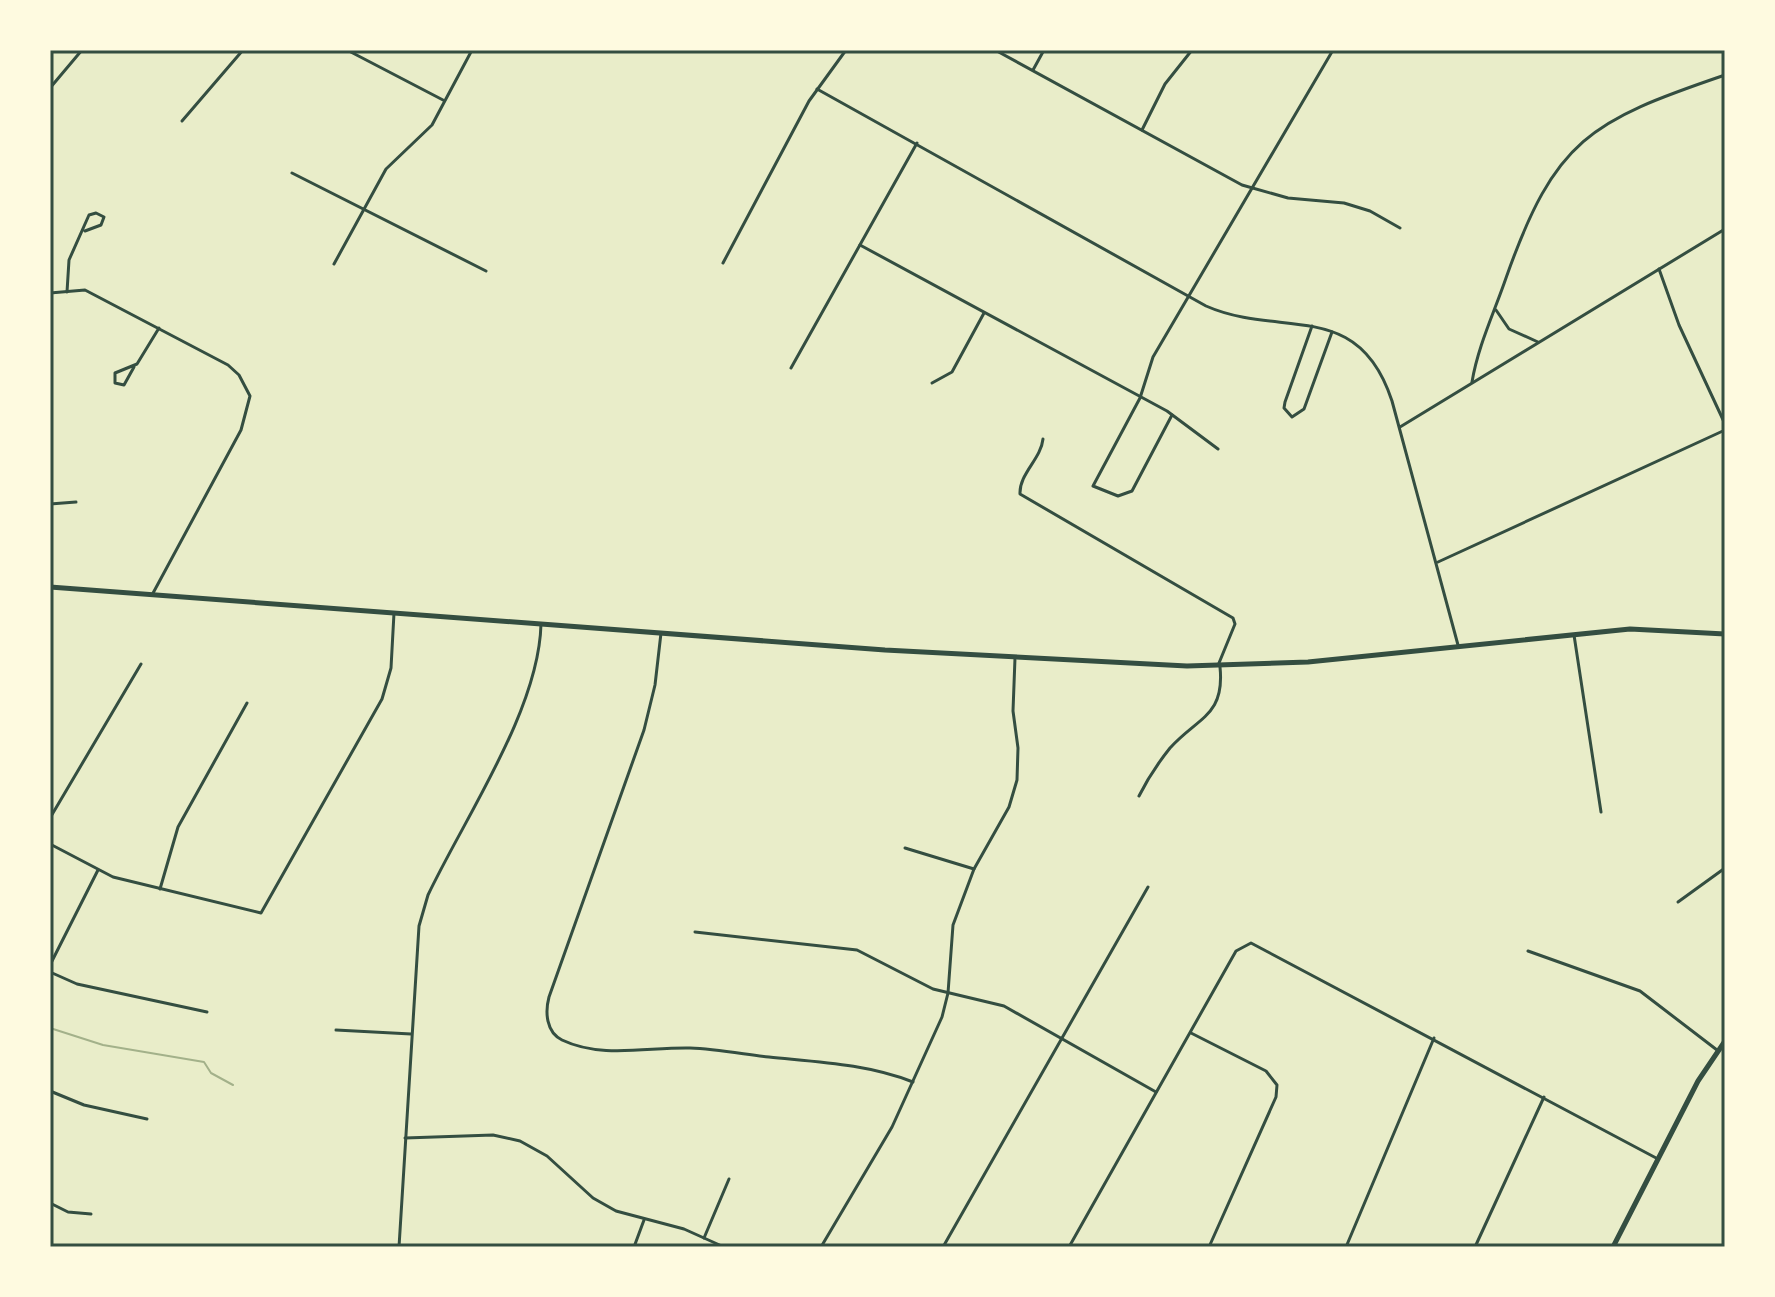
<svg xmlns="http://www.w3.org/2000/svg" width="1775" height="1297" viewBox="0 0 1775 1297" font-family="Barlow,sans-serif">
<rect width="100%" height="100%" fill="#e9edc9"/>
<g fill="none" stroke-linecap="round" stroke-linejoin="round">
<polyline stroke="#a3b18a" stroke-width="2" points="50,1028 103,1045 204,1062 211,1073 233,1085"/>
<g stroke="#344e41" stroke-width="3">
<polyline points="347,50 443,100"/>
<polyline points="995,50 1242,185 1288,198 1344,203 1370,211 1400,228"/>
<polyline points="1033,70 1044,50"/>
<polyline points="50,88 82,50"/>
<path d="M817 89 1206 306C1281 339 1358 297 1392 401L1458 645"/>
<polyline points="182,121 243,50"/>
<polyline points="1142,130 1165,84 1192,50"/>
<polyline points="292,173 486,271"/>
<polyline points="860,245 1167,411 1218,449"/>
<polyline points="723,263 809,101 846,50"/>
<polyline points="334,264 386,169 432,125 472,50"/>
<polyline points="1659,269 1679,325 1725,424"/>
<polyline points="67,292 69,260 89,215 96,213 104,217 101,225 85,231"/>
<polyline points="50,293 85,290 228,365 239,375 250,396 241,430 152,595"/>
<polyline points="1496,310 1509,329 1538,342"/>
<polyline points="1312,326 1285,402 1284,408 1292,417 1304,409 1332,332"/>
<polyline points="134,367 124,385 115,383 115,373 137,364 159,328"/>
<polyline points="791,368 917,143"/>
<path d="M1472 382C1478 346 1494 313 1506 278 1555 139 1590 121 1725 75"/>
<polyline points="932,383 952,372 984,313"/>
<polyline points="1172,415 1132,491 1118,496 1093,486 1140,398 1153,357 1333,50"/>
<polyline points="1400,427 1725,229"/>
<path d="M1043 439C1041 459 1019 474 1020 494L1233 618 1235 624 1219 663"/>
<polyline points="50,504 76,502"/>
<polyline points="1438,562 1725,430"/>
<path d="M661 633 655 685 644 730 549 997C545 1012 546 1032 562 1040 602 1059 648 1047 690 1048 716 1049 743 1054 769 1057 818 1062 867 1064 913 1082"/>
<polyline points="1574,635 1601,812"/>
<path d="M1139 796C1147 780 1158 763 1170 748 1198 717 1225 716 1220 667"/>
<polyline points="50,818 141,664"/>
<polyline points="50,844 113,877 261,913 382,699 391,668 394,613"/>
<polyline points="905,848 974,869"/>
<polyline points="160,889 178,827 247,703"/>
<polyline points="1678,902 1725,868"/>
<polyline points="695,932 857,950 933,989 1004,1006 1156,1092"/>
<polyline points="1528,951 1640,991 1717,1050"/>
<polyline points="50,965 98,870"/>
<polyline points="50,972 77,984 207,1012"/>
<polyline points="336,1030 411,1034"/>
<polyline points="1191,1033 1266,1071 1277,1085 1276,1097 1209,1247"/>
<polyline points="50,1091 84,1105 147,1119"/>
<polyline points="405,1138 493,1135 520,1141 547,1156 593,1198 616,1211 684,1229 724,1247"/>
<polyline points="50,1203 68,1212 91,1214"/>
<polyline points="704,1238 729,1179"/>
<path d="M399 1247 419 926 428 895C465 817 539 710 541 624"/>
<polyline points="634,1247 644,1220"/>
<polyline points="821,1247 892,1127 942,1017 948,993 953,925 974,869 1009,807 1017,780 1018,748 1013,711 1015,658"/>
<polyline points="943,1247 1148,887"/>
<polyline points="1069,1247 1236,951 1251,943 1658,1159"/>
<polyline points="1346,1247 1434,1038"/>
<polyline points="1475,1247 1544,1097"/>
</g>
<g stroke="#344e41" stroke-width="5">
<polyline points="50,587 885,650 1187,666 1308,662 1630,629 1725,634"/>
<polyline points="1613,1247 1698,1081 1725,1041"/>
</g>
</g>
<rect width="1775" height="1297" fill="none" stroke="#fefae0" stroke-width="104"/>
<rect x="52" y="52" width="1671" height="1193" fill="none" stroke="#344e41" stroke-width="3"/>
</svg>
